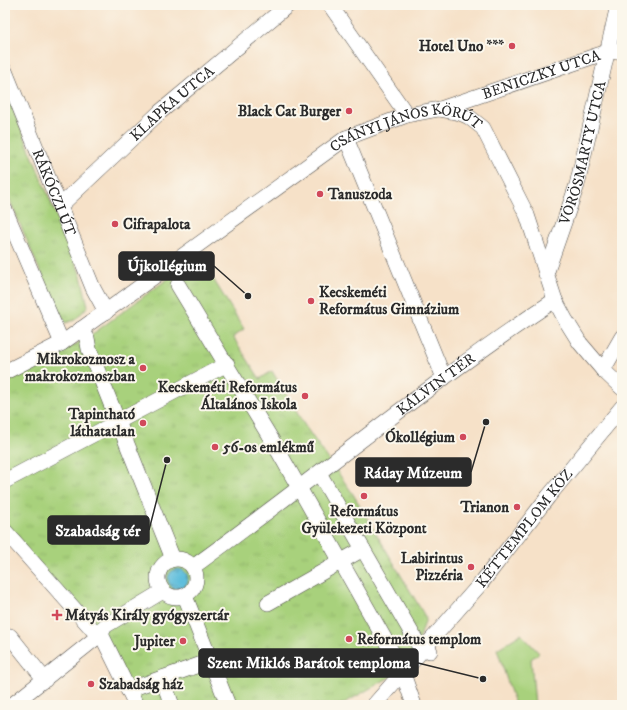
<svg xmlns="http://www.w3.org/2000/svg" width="627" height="710" viewBox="0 0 627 710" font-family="'IM FELL DW Pica',serif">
<defs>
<pattern id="park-tufts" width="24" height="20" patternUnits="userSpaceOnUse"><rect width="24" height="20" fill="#a8d17c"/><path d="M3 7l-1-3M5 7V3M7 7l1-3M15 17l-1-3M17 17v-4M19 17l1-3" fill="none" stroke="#91b46b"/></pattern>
<pattern id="water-ripples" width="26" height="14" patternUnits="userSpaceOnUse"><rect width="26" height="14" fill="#5ebedc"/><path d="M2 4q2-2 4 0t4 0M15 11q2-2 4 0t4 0" fill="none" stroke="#4e9bb3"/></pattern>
</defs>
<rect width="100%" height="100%" fill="#fbf7ec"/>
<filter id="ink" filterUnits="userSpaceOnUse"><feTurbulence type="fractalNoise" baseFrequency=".025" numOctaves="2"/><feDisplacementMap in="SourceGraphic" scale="8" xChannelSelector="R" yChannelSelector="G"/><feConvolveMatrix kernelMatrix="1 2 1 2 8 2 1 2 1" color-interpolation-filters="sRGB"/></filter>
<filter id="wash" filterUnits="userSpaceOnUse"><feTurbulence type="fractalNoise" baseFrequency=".012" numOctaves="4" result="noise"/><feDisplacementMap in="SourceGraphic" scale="16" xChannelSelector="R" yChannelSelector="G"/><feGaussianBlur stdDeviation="0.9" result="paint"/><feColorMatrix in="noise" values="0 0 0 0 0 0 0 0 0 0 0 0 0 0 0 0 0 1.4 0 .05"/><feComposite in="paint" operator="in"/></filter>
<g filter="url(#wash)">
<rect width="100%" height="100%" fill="#f6e1c8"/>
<polygon fill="#a8d17c" stroke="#6a7e54" points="521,634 539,653 531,659 535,705 515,705 497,649"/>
<g fill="url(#park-tufts)" stroke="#6a7e54">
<polygon points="5,89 81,276 88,306 75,320 65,323 52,299 5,189"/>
<polygon points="199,256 244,329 233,337 260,379 272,371 305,426 353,494 426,618 418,644 397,673 341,705 136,705 101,634 5,531 5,383 87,338"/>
</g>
<circle fill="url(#water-ripples)" stroke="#447484" cx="178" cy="579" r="10"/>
</g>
<g filter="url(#ink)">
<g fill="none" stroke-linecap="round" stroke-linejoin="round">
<g stroke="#494643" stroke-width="16">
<g id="minor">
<polyline points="330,5 407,115"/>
<path id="s1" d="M5 71 93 288 106 312"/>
<path id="s2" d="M440 109 592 57 607 52 622 51"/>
<polyline points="346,138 444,378"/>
<path id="s3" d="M60 206 160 112 288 5"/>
<polyline points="5,210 62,343"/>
<path id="s4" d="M546 274 577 185 618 5"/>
<polyline points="178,285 276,447 401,668 414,705"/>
<polyline points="81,329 87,338 89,349 173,559"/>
<polyline points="603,370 622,337"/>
<path id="s5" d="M5 372 62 343 346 138 407 115 439 109 460 113 469 117 483 128 527 215 555 300 565 319 580 343 603 370 622 388"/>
<polyline points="319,473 418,644 430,651"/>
<polyline points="5,481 227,364"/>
<polyline points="5,531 93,630 101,634 136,705"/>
<circle cx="177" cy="578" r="19"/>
<path id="s6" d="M193 567C315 479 430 382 555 300"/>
<polyline points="185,596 228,705"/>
<polyline points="268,603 363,549"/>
<polyline points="10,636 45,680"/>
<polyline points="128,690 162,678"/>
<polyline points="12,705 101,634 105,626 163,591"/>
<polyline points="172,705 162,678 210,661"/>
<path id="s7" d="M374 705 482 582 548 497 622 407"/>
</g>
</g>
<use href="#minor" stroke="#fff" stroke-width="15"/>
</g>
</g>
<g fill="#d1495b" stroke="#fbf7ec" stroke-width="1.5">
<circle cx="512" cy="46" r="4"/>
<circle cx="349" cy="111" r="4"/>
<circle cx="320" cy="194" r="4"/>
<circle cx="115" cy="224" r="4"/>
<circle cx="311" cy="301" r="4"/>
<circle cx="143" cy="368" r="4"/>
<circle cx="305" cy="396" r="4"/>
<circle cx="143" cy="423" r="4"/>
<circle cx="463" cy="437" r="4"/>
<circle cx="215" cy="447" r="4"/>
<circle cx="364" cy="496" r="4"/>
<circle cx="517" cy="507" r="4"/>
<circle cx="471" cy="567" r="4"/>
<path d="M55 609h4v4h4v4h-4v4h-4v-4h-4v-4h4z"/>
<circle cx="349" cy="639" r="4"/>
<circle cx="183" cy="641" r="4"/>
<circle cx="91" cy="684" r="4"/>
</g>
<g text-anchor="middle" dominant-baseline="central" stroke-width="4" stroke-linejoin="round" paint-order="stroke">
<g font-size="15" font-weight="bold" fill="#2b2b2b" stroke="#fbf7ec" text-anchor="end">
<text x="504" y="46">Hotel Uno ***</text>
<text x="341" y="111">Black Cat Burger</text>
<text x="328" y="194" text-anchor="start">Tanuszoda</text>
<text x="123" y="224" text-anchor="start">Cifrapalota</text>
<text x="319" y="292" text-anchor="start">Kecskeméti<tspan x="319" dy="17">Református Gimnázium</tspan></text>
<text x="135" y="359">Mikrokozmosz a<tspan x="135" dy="17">makrokozmoszban</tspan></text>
<text x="297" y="387">Kecskeméti Református<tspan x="297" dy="17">Általános Iskola</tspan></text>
<text x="135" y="414">Tapintható<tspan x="135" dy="17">láthatatlan</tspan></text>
<text x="455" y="437">Ókollégium</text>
<text x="223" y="447" text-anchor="start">56-os emlékmű</text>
<text x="509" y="507">Trianon</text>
<text x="364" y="511" text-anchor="middle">Református<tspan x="364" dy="17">Gyülekezeti Központ</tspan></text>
<text x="463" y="558">Labirintus<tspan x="463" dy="17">Pizzéria</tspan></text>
<text x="65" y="615" text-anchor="start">Mátyás Király gyógyszertár</text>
<text x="357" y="639" text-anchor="start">Református templom</text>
<text x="175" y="641">Jupiter</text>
<text x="99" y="684" text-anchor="start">Szabadság ház</text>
</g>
<g font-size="15" fill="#2b2b2b" stroke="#fbf7ec">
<text stroke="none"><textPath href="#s2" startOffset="107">BENICZKY UTCA</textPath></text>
<text stroke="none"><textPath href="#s3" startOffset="152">KLAPKA UTCA</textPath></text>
<text stroke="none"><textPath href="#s5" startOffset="477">CSÁNYI JÁNOS KÖRÚT</textPath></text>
<text stroke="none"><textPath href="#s4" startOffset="127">VÖRÖSMARTY UTCA</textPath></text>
<text stroke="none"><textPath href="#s1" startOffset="131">RÁKÓCZI ÚT</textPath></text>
<text stroke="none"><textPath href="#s6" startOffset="304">KÁLVIN TÉR</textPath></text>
<text stroke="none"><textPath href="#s7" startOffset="232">KÉTTEMPLOM KÖZ</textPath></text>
</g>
</g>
<path fill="none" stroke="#2b2b2b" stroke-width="1.5" d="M248 296L214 266M486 422L471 472M167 460L149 530M483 679L418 663"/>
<g fill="#2b2b2b" stroke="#fbf7ec" stroke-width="1.5">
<circle cx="248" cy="296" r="4"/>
<circle cx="486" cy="422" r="4"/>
<circle cx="167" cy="460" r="4"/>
<circle cx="483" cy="679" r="4"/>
</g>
<g fill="#2b2b2b" stroke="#2b2b2b" stroke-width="1.5">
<rect x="119" y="252" width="95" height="28" rx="4"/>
<rect x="356" y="458" width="115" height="28" rx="4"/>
<rect x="48" y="516" width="101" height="28" rx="4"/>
<rect x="199" y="649" width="219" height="28" rx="4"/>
</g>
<g font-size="16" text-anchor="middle" font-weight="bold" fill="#fff">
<text x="167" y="271">Újkollégium</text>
<text x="413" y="478">Ráday Múzeum</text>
<text x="98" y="536">Szabadság tér</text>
<text x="309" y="668">Szent Miklós Barátok temploma</text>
</g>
<rect width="627" height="710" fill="none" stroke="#fbf7ec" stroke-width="20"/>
</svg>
